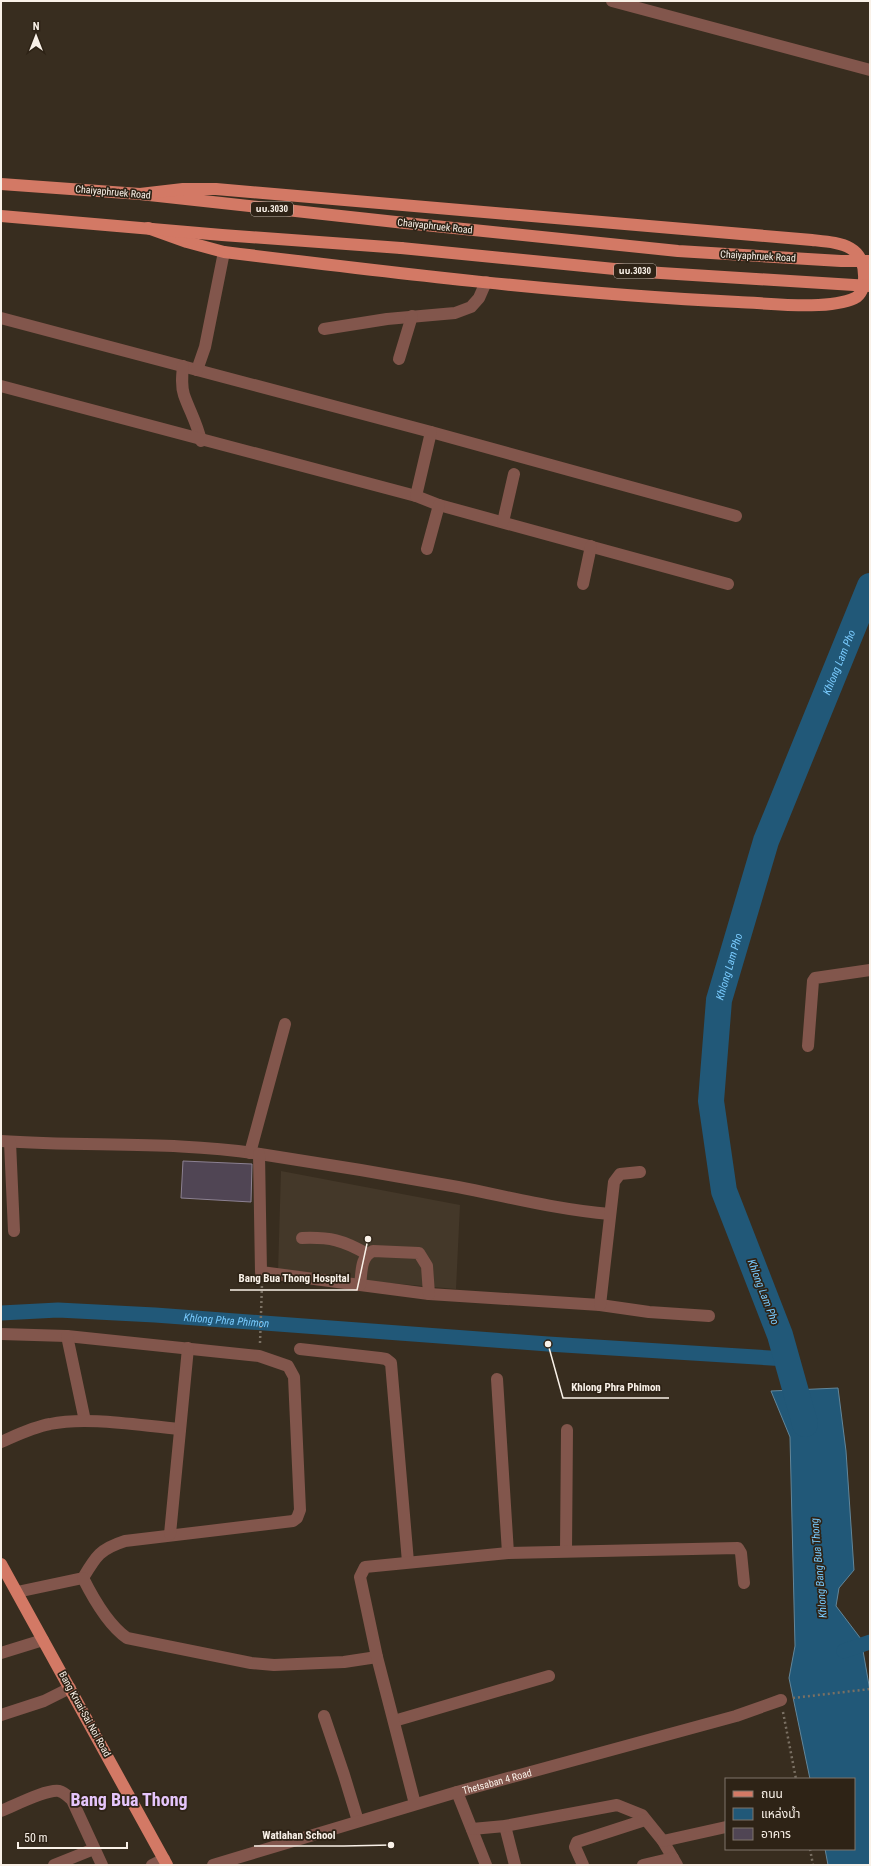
<svg xmlns="http://www.w3.org/2000/svg" width="871" height="1866" viewBox="0 0 871 1866" font-family="'Roboto Condensed','Noto Sans Thai',sans-serif">
<rect width="100%" height="100%" fill="#382d1f"/>
<polygon fill="#443829" points="281,1171 460,1205 456,1289 278,1273"/>
<polygon fill="#215878" stroke="#62869a" points="838,1388 846,1451 854,1570 839,1588 836,1606 861,1639 870,1691 870,1865 828,1865 825,1849 854,1849 854,1779 810,1779 789,1678 795,1646 790,1437 771,1391"/>
<g fill="none" stroke-linecap="round" stroke-linejoin="round">
<g stroke="#215878" stroke-width="15">
<path id="s1" d="M1 1313 58 1310 155 1315 548 1344 787 1359"/>
<polyline points="844,1651 870,1642"/>
</g>
<path stroke="#215878" stroke-width="26" id="s2" d="M805 1424 780 1335 724 1191 711 1101 719 1000 766 841 870 586"/>
</g>
<polygon fill="#504554" stroke="#8c8192" points="183,1161 252,1164 251,1202 181,1198"/>
<g fill="none" stroke-linecap="round" stroke-linejoin="round">
<g stroke="#7a7063" stroke-width="2.5" stroke-dasharray="2 3" stroke-linecap="butt">
<polyline points="260,1343 262,1284"/>
<polyline points="793,1698 870,1689"/>
<polyline points="783,1712 796,1779"/>
<polyline points="810,1849 813,1865"/>
</g>
<g stroke="#82564c" stroke-width="12">
<polyline points="612,1 870,70"/>
<polyline points="1,318 431,432 736,516"/>
<polyline points="324,329 387,319 455,313 471,307 479,298 486,282"/>
<polyline points="399,359 412,316"/>
<path d="M183 366C182 376 181 386 184 395 190 412 197 423 201 441"/>
<polyline points="197,370 205,347 224,252"/>
<polyline points="1,386 416,496 439,505 728,584"/>
<polyline points="416,496 431,432"/>
<polyline points="503,522 514,474"/>
<polyline points="427,549 439,505"/>
<polyline points="583,584 591,546"/>
<polyline points="808,1046 813,981 815,978 870,970"/>
<path d="M1 1141C88 1147 174 1141 260 1154 326 1164 392 1175 458 1187 509 1197 559 1210 610 1214"/>
<polyline points="10,1142 14,1231"/>
<polyline points="250,1153 285,1024"/>
<polyline points="259,1154 261,1272 429,1294 600,1305 649,1312 709,1316"/>
<path d="M302 1238C330 1237 343 1240 367 1254"/>
<path d="M360 1285C362 1272 360 1257 373 1251L419 1253 427 1266 429 1294"/>
<polyline points="600,1305 614,1182 620,1174 640,1172"/>
<path d="M1 1334 67 1336 259 1356 288 1366 294 1377 300 1510 297 1518 293 1521 125 1541C100 1549 96 1556 83 1578L17 1592"/>
<polyline points="67,1336 85,1421"/>
<polyline points="300,1349 380,1358 386,1359 391,1363 408,1562"/>
<polyline points="497,1379 508,1553"/>
<path d="M1 1442C17 1435 33 1427 50 1424 88 1416 141 1426 180 1429"/>
<polyline points="170,1534 188,1348"/>
<polyline points="566,1551 567,1430"/>
<path d="M83 1578C93 1598 108 1625 127 1638L251 1663 274 1665 344 1662 377 1657"/>
<polyline points="1,1653 43,1640"/>
<polyline points="1,1715 44,1701 70,1688"/>
<polyline points="324,1716 344,1775 358,1821"/>
<polyline points="394,1721 549,1676"/>
<polyline points="457,1792 486,1865"/>
<polyline points="415,1804 377,1657 360,1577 365,1567 508,1553 738,1548 741,1553 744,1583"/>
<path d="M1 1811C14 1806 46 1789 59 1791 64 1792 68 1796 72 1800L102 1865"/>
<polyline points="505,1826 515,1865"/>
<polyline points="472,1829 505,1826 617,1805 642,1815 663,1841 677,1865"/>
<polyline points="663,1841 726,1827"/>
<polyline points="54,1865 94,1849"/>
<polyline points="152,1865 164,1859"/>
<path id="s3" d="M213 1865 457 1792 736 1716 781 1700"/>
<polyline points="583,1865 575,1847 577,1842 645,1820"/>
<polyline points="643,1865 673,1858"/>
</g>
<g stroke="#d37965" stroke-width="12">
<polyline points="1,184 140,194 405,223"/>
<path d="M140 194 183 189H216L812 240C840 243 866 244 864 280 864 287 861 295 855 298 827 311 769 303 738 302 566 294 395 273 224 252L187 242 148 228"/>
<polyline points="1,216 222,235 401,248"/>
<polyline points="1,1564 167,1865"/>
</g>
<g stroke="#d37965" stroke-width="12">
<polyline points="405,223 678,251 841,261 870,261"/>
<polyline points="401,248 645,272 870,286"/>
</g>
</g>
<g text-anchor="middle" dominant-baseline="central" stroke-width="3.5" stroke-linejoin="round" paint-order="stroke">
<g fill="#2e2316" stroke="#bcb3a9" stroke-width="1">
<rect x="251" y="202" width="42" height="14" rx="3"/>
<rect x="614" y="264" width="42" height="14" rx="3"/>
</g>
<g font-size="9" font-weight="bold" fill="#f9f1e8">
<text x="272" y="209">นบ.3030</text>
<text x="635" y="271">นบ.3030</text>
</g>
<g font-size="10" fill="#f9f1e8" stroke="#2e2316">
<text transform="translate(113 192) rotate(5)">Chaiyaphruek Road</text>
<text transform="translate(435 226) rotate(6)">Chaiyaphruek Road</text>
<text transform="translate(758 256) rotate(3)">Chaiyaphruek Road</text>
<text transform="translate(85 1714) rotate(61)">Bang Kruai-Sai Noi Road</text>
<text stroke="none"><textPath href="#s3" startOffset="296">Thetsaban 4 Road</textPath></text>
</g>
<g font-size="11" font-style="italic" fill="#78c9fc" stroke="#2e2316">
<text stroke="none"><textPath href="#s2" startOffset="798">Khlong Lam Pho</textPath></text>
<text stroke="none"><textPath href="#s2" startOffset="474">Khlong Lam Pho</textPath></text>
<text transform="translate(763 1292) rotate(69)">Khlong Lam Pho</text>
<text stroke="none"><textPath href="#s1" startOffset="226">Khlong Phra Phimon</textPath></text>
<text transform="translate(819 1568) rotate(-95)">Khlong Bang Bua Thong</text>
</g>
<g font-size="18" font-weight="bold" fill="#e5c5fb" stroke="#2e2316">
<text x="129" y="1799">Bang Bua Thong</text>
</g>
</g>
<path fill="none" stroke="#f9f1e8" stroke-width="1.5" d="M368 1239L357 1290H230M548 1344L563 1398H669M391 1845L344 1846H254"/>
<g fill="#f9f1e8" stroke="#2e2316" stroke-width="1.5">
<circle cx="368" cy="1239" r="4"/>
<circle cx="548" cy="1344" r="4"/>
<circle cx="391" cy="1845" r="4"/>
</g>
<g font-size="11" text-anchor="middle" font-weight="bold" fill="#f9f1e8" stroke="#2e2316" stroke-width="3.5" stroke-linejoin="round" paint-order="stroke">
<text x="294" y="1282">Bang Bua Thong Hospital</text>
<text x="616" y="1391">Khlong Phra Phimon</text>
<text x="299" y="1839">Watlahan School</text>
</g>
<rect width="871" height="1866" fill="none" stroke="#f9f1e8" stroke-width="4"/>
<rect x="725" y="1778" width="130" height="72" fill="#2e2316" stroke="#7f756a"/>
<rect x="733" y="1791" width="20" height="6" fill="#d37965" stroke="#7f756a"/>
<text x="761" y="1798" font-size="12" fill="#f9f1e8">ถนน</text>
<rect x="733" y="1808" width="20" height="12" fill="#215878" stroke="#7f756a"/>
<text x="761" y="1818" font-size="12" fill="#f9f1e8">แหล่งน้ำ</text>
<rect x="733" y="1828" width="20" height="12" fill="#504554" stroke="#7f756a"/>
<text x="761" y="1838" font-size="12" fill="#f9f1e8">อาคาร</text>
<g transform="translate(36 36)" stroke="#2e2316" stroke-width="3" paint-order="stroke">
<path d="M0-3L7 15L0 10L-7 15Z" fill="#f9f1e8"/>
<text y="-6" font-size="11" font-weight="bold" text-anchor="middle" fill="#f9f1e8">N</text>
</g>
<path d="M18 1842v6h109v-6" fill="none" stroke="#f9f1e8" stroke-width="2"/>
<text x="24" y="1842" font-size="12" fill="#f9f1e8" stroke="#2e2316" stroke-width="3" paint-order="stroke">50 m</text>
</svg>
